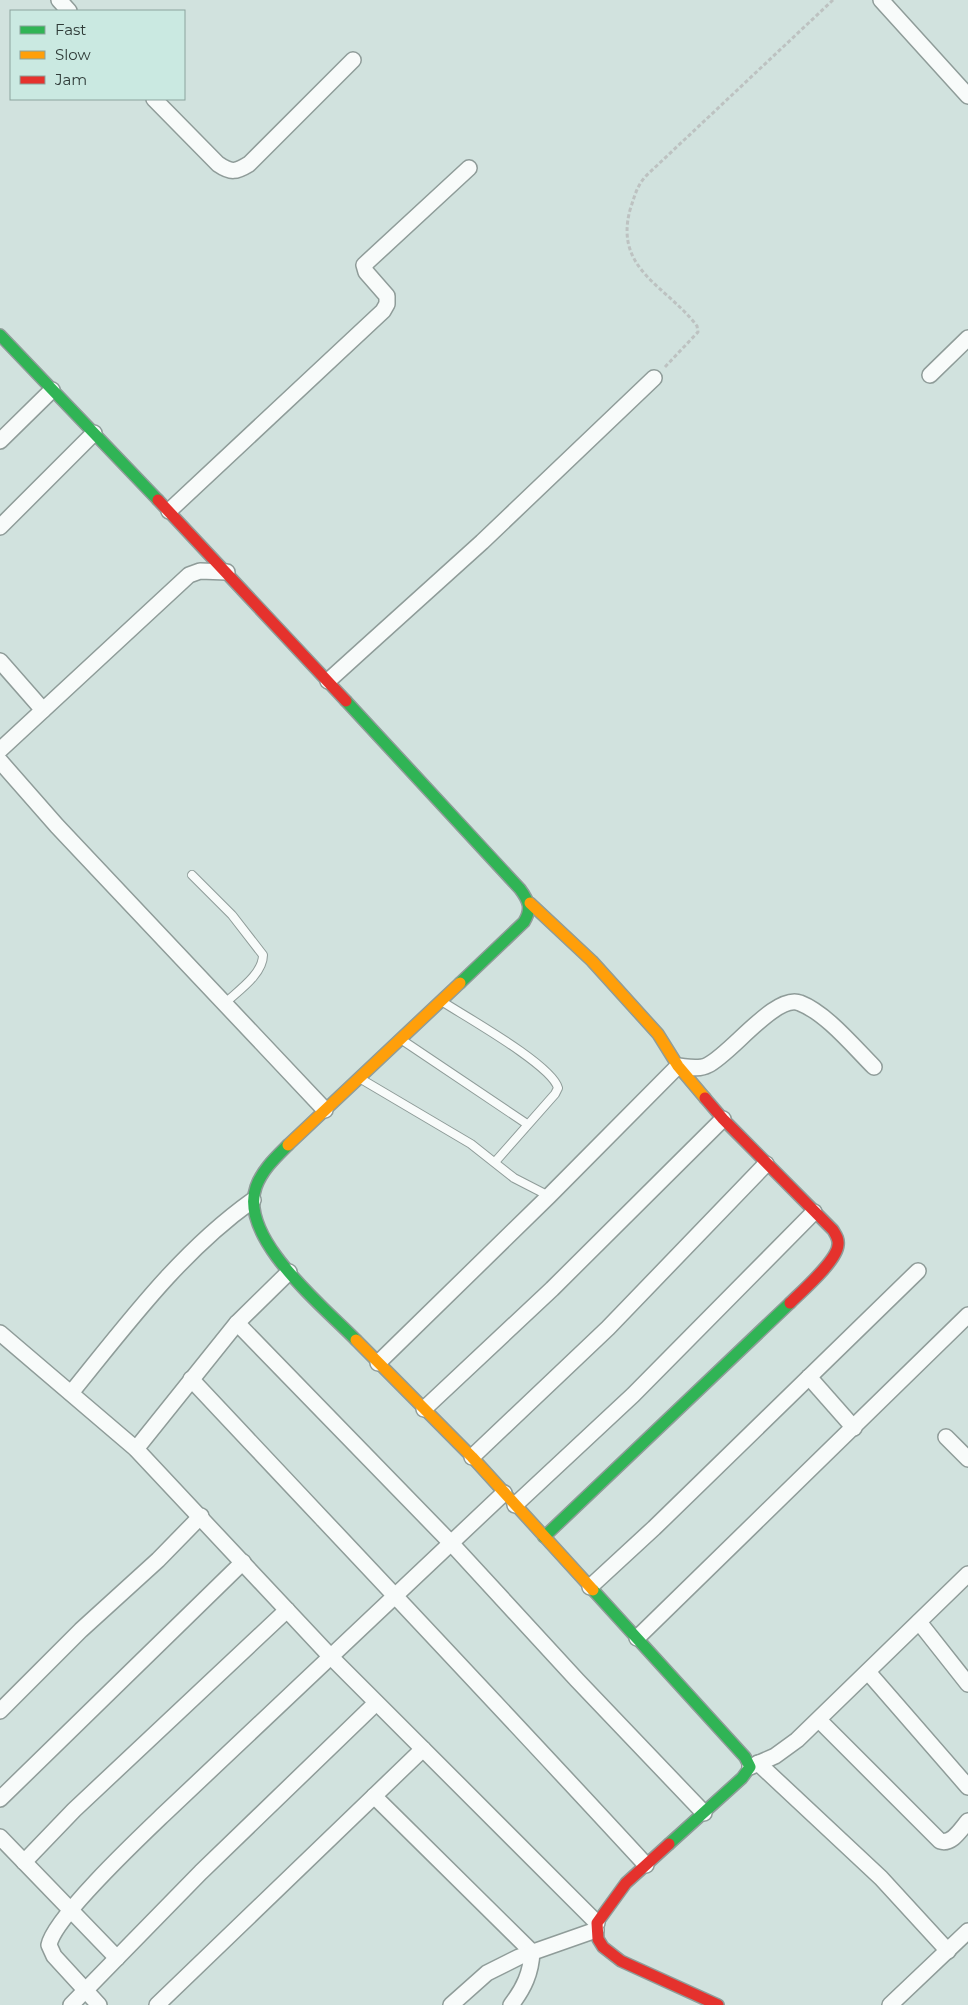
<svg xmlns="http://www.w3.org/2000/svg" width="968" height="2005" viewBox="0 0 968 2005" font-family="Montserrat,sans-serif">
<rect width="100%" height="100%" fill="#d1e2de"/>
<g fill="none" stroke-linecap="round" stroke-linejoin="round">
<g stroke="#8f9c99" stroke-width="10">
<g id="lane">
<path d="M192 875 232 915 263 955C263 974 238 991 225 1003"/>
<path d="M443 1002C466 1017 552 1065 558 1088L555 1094 495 1162"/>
<polyline points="402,1040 527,1124"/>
<polyline points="361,1079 471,1144 514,1178 549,1196"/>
</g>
</g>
<g stroke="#8f9c99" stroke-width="18">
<g id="street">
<polyline points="59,0 69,11"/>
<polyline points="881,0 968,96"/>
<path d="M154 99 218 164C231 173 236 172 249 164L353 60"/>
<polyline points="930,375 968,338"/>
<polyline points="0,441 52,390"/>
<polyline points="169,511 383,311 387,304 387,296 366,272 364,265 469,168"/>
<polyline points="0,527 94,433"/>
<polyline points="0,661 43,710"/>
<polyline points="328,681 482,542 654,378"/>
<polyline points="0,750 189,575 200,571 227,572"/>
<polyline points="0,761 57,826 325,1110"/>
<polyline points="237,1323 451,1543 577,1680 704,1813"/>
<polyline points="0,1333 136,1449 331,1657 597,1923"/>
<path d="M378 1363 549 1196 678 1066C688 1067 699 1070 708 1065 731 1054 776 993 800 1003 826 1013 854 1047 874 1067"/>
<polyline points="809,1377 854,1428"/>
<path d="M191 1379C343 1541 496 1702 646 1865"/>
<path d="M71 1393C127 1324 180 1252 253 1200"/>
<polyline points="424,1409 552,1289 723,1119"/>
<polyline points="946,1437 968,1459"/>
<polyline points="136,1449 237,1323 289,1272"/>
<polyline points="472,1457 608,1328 766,1164"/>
<polyline points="515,1505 633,1395 814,1212"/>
<polyline points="590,1587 654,1528 918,1271"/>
<polyline points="919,1622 968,1684"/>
<polyline points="637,1638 968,1315"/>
<polyline points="868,1672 968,1787"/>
<polyline points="0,1711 81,1630 158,1560 201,1516"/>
<path d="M820 1721 940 1841C952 1845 961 1829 968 1821"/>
<polyline points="758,1763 881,1878 948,1951"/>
<polyline points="750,1767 775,1756 797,1740 968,1574"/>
<path d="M374 1796 532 1952C531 1973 524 1988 511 2005"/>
<polyline points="0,1799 243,1562"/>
<polyline points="0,1837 117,1958"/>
<polyline points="24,1862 74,1810 287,1610"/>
<polyline points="71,2005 201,1872 376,1703"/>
<path d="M99 2005 54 1956 49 1945C54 1918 140 1837 164 1814L504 1493"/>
<polyline points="157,2005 423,1749"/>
<polyline points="451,2005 487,1973 519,1957 596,1930"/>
<polyline points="890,2005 968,1931"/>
</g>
</g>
<g stroke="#8f9c99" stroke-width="14">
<g id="fast">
<polyline points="0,335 158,500"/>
<path d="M346 701 520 889C529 901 532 909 524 922L460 983"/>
<path d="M288 1145C275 1158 262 1170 256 1187 238 1238 324 1307 356 1340"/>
<polyline points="544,1537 790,1303"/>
<polyline points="593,1590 745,1757 750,1767 742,1778 669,1844"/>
</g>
</g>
<g stroke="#8f9c99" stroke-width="14">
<g id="slow">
<polyline points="530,903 592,961 658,1034 678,1066 705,1098"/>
<polyline points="288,1145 460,983"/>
<polyline points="356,1340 472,1457 593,1590"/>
</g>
</g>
<g stroke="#8f9c99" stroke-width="14">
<g id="jam">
<polyline points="158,500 346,701"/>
<path d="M705 1098 723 1119 833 1230C836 1235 839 1239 838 1245 837 1261 802 1291 790 1303"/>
<polyline points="669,1844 626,1883 597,1923 598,1939 603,1947 621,1961 718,2005"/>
</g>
</g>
<path stroke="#bdc2c1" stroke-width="3" stroke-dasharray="4 2.5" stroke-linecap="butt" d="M665 367 698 332 697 326C667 286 614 270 630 210 635 195 637 184 649 173L833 0"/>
<use href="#lane" stroke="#f8fbfa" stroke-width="8"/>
<use href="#street" stroke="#f8fbfa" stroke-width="15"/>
<use href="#fast" stroke="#30b455" stroke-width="11"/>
<use href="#slow" stroke="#ff9f0a" stroke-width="11"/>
<use href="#jam" stroke="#e5322d" stroke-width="11"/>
</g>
<rect x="10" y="10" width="175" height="90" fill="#cae9e1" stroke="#8ca39d"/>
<rect x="20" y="26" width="25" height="8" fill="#30b455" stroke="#8ca39d"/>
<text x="55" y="35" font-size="15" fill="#2f3b38">Fast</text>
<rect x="20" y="51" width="25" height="8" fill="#ff9f0a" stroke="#8ca39d"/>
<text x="55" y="60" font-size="15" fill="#2f3b38">Slow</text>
<rect x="20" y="76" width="25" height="8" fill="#e5322d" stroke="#8ca39d"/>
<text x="55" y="85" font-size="15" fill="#2f3b38">Jam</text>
</svg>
